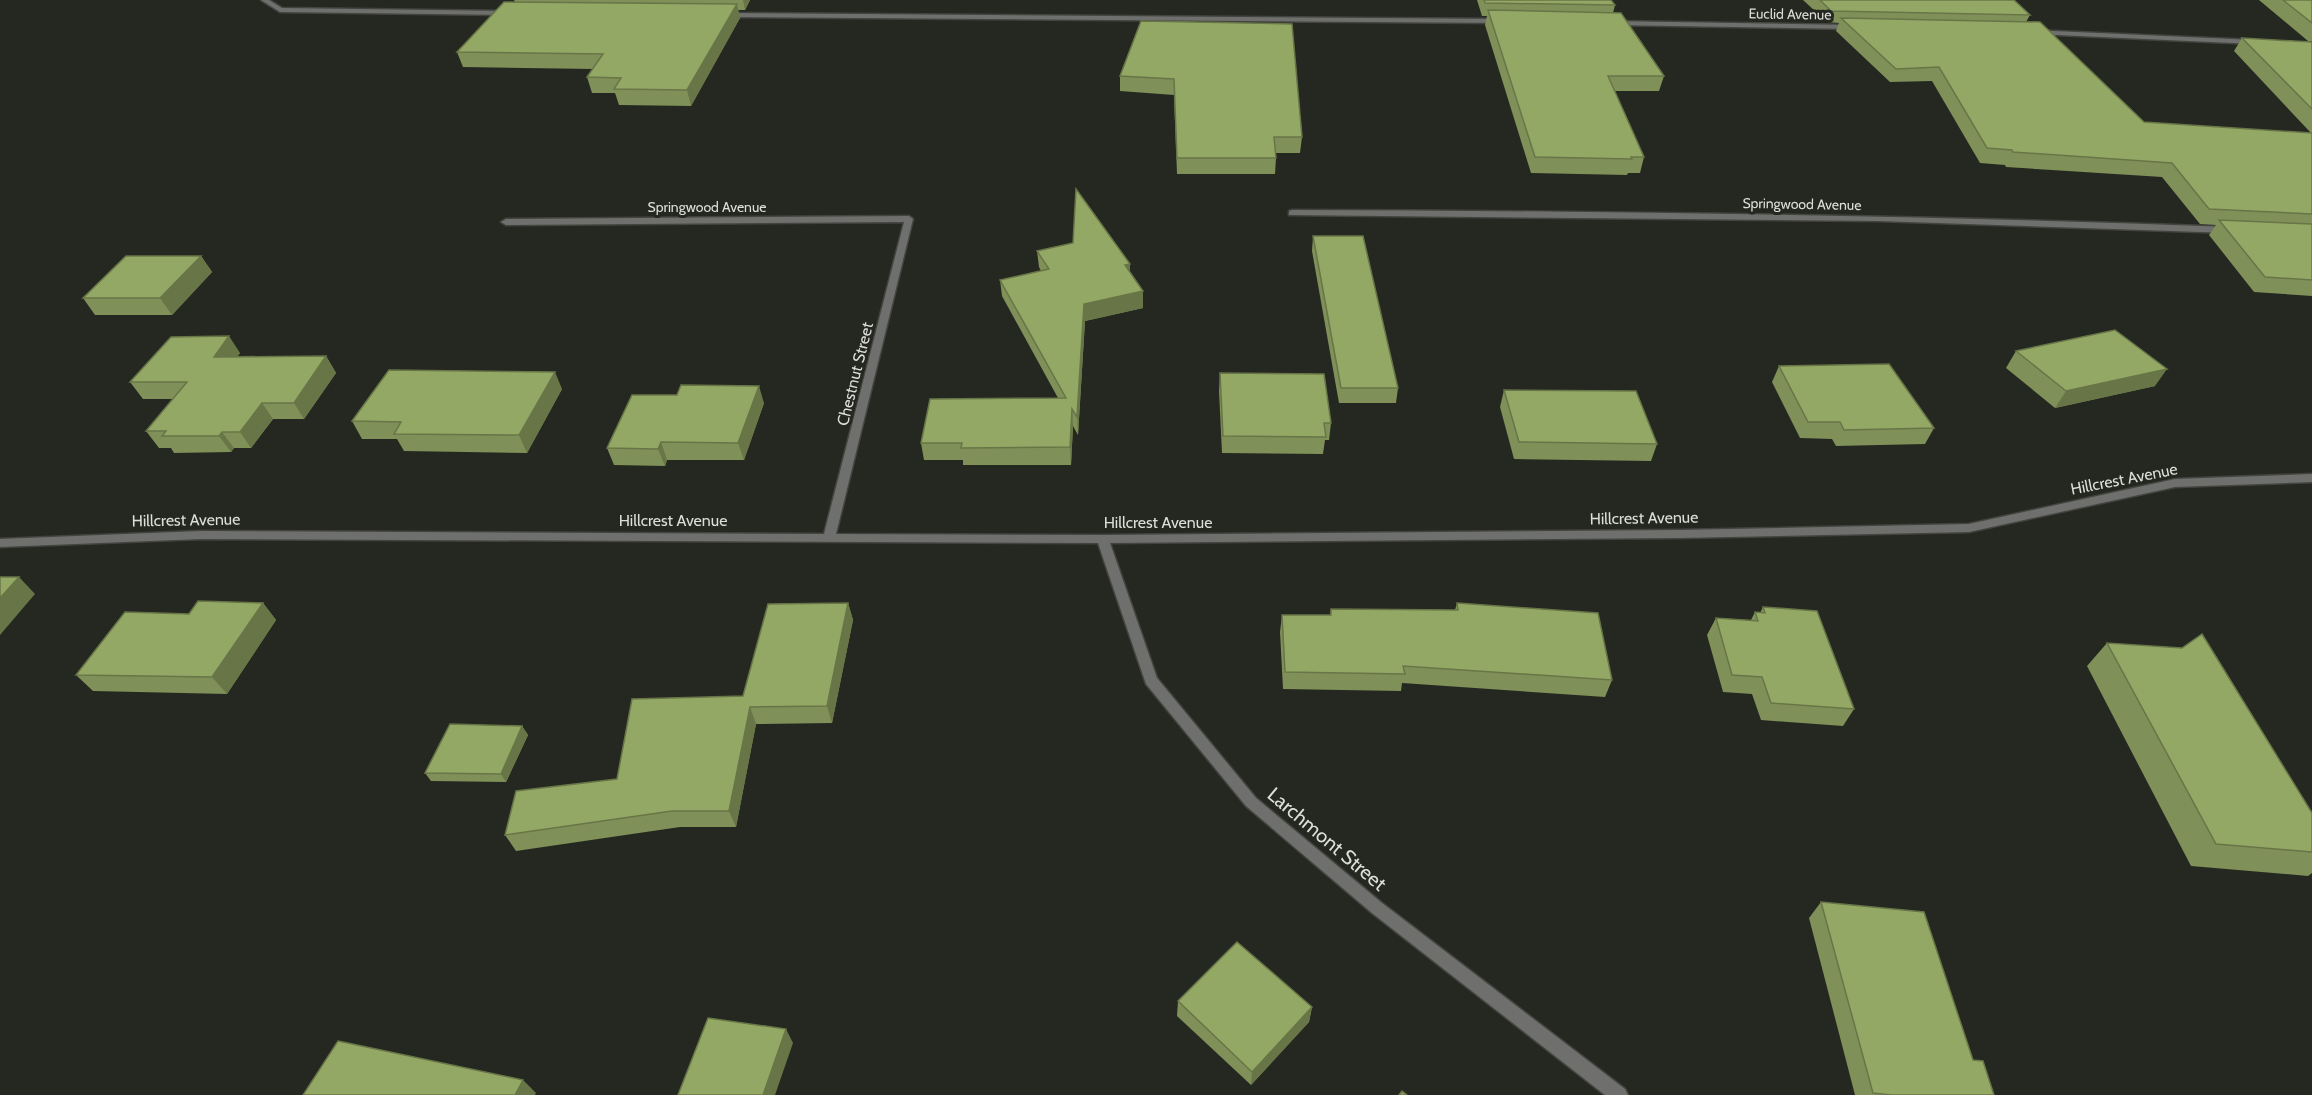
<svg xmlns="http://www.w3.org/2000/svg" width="2312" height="1095" viewBox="0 0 2312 1095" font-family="Cabin,sans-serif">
<rect width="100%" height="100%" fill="#252721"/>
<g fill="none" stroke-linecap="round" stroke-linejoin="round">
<g stroke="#42443f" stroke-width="3">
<g id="minor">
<polygon points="261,0 269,0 282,8 508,11 512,13 508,15 280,12"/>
<polygon points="721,13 1501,19 1505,21 1501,23 724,17 721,17"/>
<polygon points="1609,21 1852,25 1856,27 1852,29 1612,25 1608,23"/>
<polygon points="2032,30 2254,40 2258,42 2254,44 2035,34 2032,34"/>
<path d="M1292 210C1605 211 1917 215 2230 227L2235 230 2230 233 1878 221 1289 215V211Z"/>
<polygon points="909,216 913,219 836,534 1103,535 1678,530 1969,524 2175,479 2312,474 2312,482 2175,487 1969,532 1678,538 1110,543 1157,678 1256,798 1382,903 1625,1089 1628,1095 1605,1095 1372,913 1246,806 1146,684 1098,543 201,539 0,547 0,539 201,531 824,534 904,222 506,225 501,222 506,219"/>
</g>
</g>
<use href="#minor" fill="#6f706d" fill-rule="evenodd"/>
</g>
<g fill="#7f9058">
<polygon points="514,0 750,0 745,10 738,10 740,18 691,106 619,105 615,93 592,93 587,77 593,69 463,67 457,52 515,2"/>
<polygon points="1477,0 1611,0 1615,5 1613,13 1664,76 1659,91 1615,91 1644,157 1640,173 1628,173 1627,175 1531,173 1485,25 1487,16 1482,16"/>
<polygon points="1803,0 2014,0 2030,15 2026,22 2144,122 2311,133 2234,51 2242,38 2312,42 2312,296 2254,292 2209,235 2216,225 2200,224 2162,177 2006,167 2005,165 1980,163 1932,81 1890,82 1836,31 1839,23 1827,22"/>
<polygon points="2259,0 2312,0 2312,41 2308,41"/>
<polygon points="1141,21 1302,137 1300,153 1276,153 1276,158 1275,174 1177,174 1174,95 1120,91 1120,76"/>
<polygon points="1313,236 1398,388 1396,403 1339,403 1312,251"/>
<polygon points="1037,251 1130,272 1143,308 1085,321 1078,435 1073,426 1071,465 963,465 963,460 924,460 921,443 1058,398 1002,296 1000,280 1041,271 1039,267"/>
<polygon points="201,256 212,272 172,315 95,315 83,298"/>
<polygon points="2016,351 2155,386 2055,408 2006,368"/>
<polygon points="240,353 237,357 326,356 336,373 304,419 273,419 251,448 234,448 231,452 174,453 171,448 159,448 146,431 173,399 143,399 130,382"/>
<polygon points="1779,366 1934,428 1925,444 1836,446 1832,439 1800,438 1772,382"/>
<polygon points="1220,373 1331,423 1329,440 1325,440 1323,454 1222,453 1219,391"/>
<polygon points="562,389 527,453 404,451 397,439 362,439 352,421"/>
<polygon points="1504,390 1657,444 1651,461 1514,459 1500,407"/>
<polygon points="677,395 764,403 744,460 667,460 665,466 614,465 607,448"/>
<polygon points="263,603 276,620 227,694 93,691 76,675 189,614"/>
<polygon points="848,603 853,620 832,723 756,724 736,827 680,827 516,851 505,835 617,779 743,696"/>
<polygon points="1457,603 1612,680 1605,697 1402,683 1401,691 1283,689 1280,632 1282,615 1330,615 1331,609 1455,610"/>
<polygon points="1763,607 1854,709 1843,726 1761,720 1752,694 1723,692 1707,635 1716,618 1751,620 1755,612 1760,613"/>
<polygon points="2107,643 2312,813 2312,873 2308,876 2191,866 2087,666"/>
<polygon points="522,726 528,735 506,782 431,781 425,773"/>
<polygon points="1821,902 1973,1060 1994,1095 1855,1095 1809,918"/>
<polygon points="1178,1001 1312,1007 1309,1022 1251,1085 1177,1016"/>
</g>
<g fill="#687647">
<polygon points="743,0 750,0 745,10"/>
<polygon points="737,4 740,18 691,106 687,90"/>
<polygon points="201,256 212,272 172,315 160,298"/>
<polygon points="1130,264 1130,281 1125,265"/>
<polygon points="1143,291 1143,308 1085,321 1078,435 1077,417 1084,304"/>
<polygon points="229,336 240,353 225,373 214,357"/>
<polygon points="326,356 336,373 304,419 294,403"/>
<polygon points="2167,369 2155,386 2055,408 2066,391"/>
<polygon points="555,372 562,389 527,453 519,435"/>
<polygon points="759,386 764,403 744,460 738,443"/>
<polygon points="262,403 273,419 251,448 240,432"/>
<polygon points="1072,409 1073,426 1071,465 1070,447"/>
<polygon points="222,432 234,448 231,452 219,436"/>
<polygon points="661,442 667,460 665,466 658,449"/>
<polygon points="19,577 35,594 0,635 0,598"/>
<polygon points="263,603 276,620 227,694 212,677"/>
<polygon points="848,603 853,620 832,723 827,706"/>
<polygon points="750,707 756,724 736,827 729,811"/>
<polygon points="522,726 528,735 506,782 501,774"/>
<polygon points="1312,1007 1309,1022 1251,1085 1252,1072"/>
<polygon points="786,1029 793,1043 775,1095 763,1095"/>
<polygon points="523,1080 536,1093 535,1095 515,1095"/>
</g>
<g fill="#94a866" stroke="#687647" stroke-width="1.5">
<polygon points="1484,0 1611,0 1615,5 1485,3"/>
<polygon points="1820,0 2014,0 2030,15 1831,11"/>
<polygon points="2283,0 2312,0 2312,23"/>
<polygon points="504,2 737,4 687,90 614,89 621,78 587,77 603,54 457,52"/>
<polygon points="1488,10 1621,13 1664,76 1608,76 1644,157 1631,157 1632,159 1535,157"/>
<polygon points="1841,18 2040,22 2144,122 2312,133 2312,214 2209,209 2172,163 2013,152 2012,150 1987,148 1939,67 1896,69"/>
<polygon points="1141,21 1292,24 1302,137 1274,137 1276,158 1177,158 1174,79 1120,76"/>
<polygon points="2242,38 2312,42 2312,109"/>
<polygon points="1076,189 1130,264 1125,265 1143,291 1084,304 1077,417 1072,409 1070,447 961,448 962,443 921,443 930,399 1066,398 1000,280 1049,269 1037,251 1073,243"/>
<polygon points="2219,220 2312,224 2312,280 2265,277"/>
<polygon points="1313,236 1363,236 1398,388 1341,388"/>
<polygon points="126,256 201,256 160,298 83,298"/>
<polygon points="2115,330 2167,369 2066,391 2016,351"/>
<polygon points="229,336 214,357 326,356 294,403 262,403 240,432 222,432 219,436 162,436 166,431 146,431 187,382 130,382 171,337"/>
<polygon points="1889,364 1934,428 1844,430 1840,422 1808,422 1779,366"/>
<polygon points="389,370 555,372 519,435 394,434 401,422 352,421"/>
<polygon points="1220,373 1324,374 1331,423 1324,423 1326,437 1223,436"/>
<polygon points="681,385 759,386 738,443 661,442 658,449 607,448 632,395 677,395"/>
<polygon points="1504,390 1636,391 1657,444 1519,442"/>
<polygon points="0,577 19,577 0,598"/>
<polygon points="198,601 263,603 212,677 76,675 125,612 189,614"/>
<polygon points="848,603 827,706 750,707 729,811 672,811 505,835 516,791 617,779 632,699 743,696 768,604"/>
<polygon points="1457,603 1598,613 1612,680 1403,666 1405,674 1285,672 1282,615 1331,615 1331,609 1458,610"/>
<polygon points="1763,607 1817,611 1854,709 1771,703 1762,677 1732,675 1716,618 1758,621 1755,612 1765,613"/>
<polygon points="2202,634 2312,813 2312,852 2216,844 2107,643 2182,648"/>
<polygon points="450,724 522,726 501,774 425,773"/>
<polygon points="1821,902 1924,912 1973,1060 1983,1061 1994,1095 1892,1095 1873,1093"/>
<polygon points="1237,942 1312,1007 1252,1072 1178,1001"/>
<polygon points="708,1018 786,1029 763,1095 678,1095"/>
<polygon points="338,1041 523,1080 515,1095 303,1095"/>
<polygon points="1402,1091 1407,1095 1399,1095"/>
</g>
<g text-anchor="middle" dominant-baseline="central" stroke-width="6" stroke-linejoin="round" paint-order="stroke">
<g font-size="14" fill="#dddeda" stroke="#252721">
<text transform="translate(1790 14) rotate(1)">Euclid Avenue</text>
<text transform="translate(1802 204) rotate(1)">Springwood Avenue</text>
<text x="707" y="207">Springwood Avenue</text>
</g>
<g font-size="16" fill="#dddeda" stroke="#252721">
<text transform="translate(855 374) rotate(-76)">Chestnut Street</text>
<text transform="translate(2124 479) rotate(-11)">Hillcrest Avenue</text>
<text transform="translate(1644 518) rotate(-1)">Hillcrest Avenue</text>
<text transform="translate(186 520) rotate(-1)">Hillcrest Avenue</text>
<text x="673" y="520">Hillcrest Avenue</text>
<text x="1158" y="522">Hillcrest Avenue</text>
</g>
<g font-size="20" fill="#dddeda" stroke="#252721">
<text transform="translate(1327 839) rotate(40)">Larchmont Street</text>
</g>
</g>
</svg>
